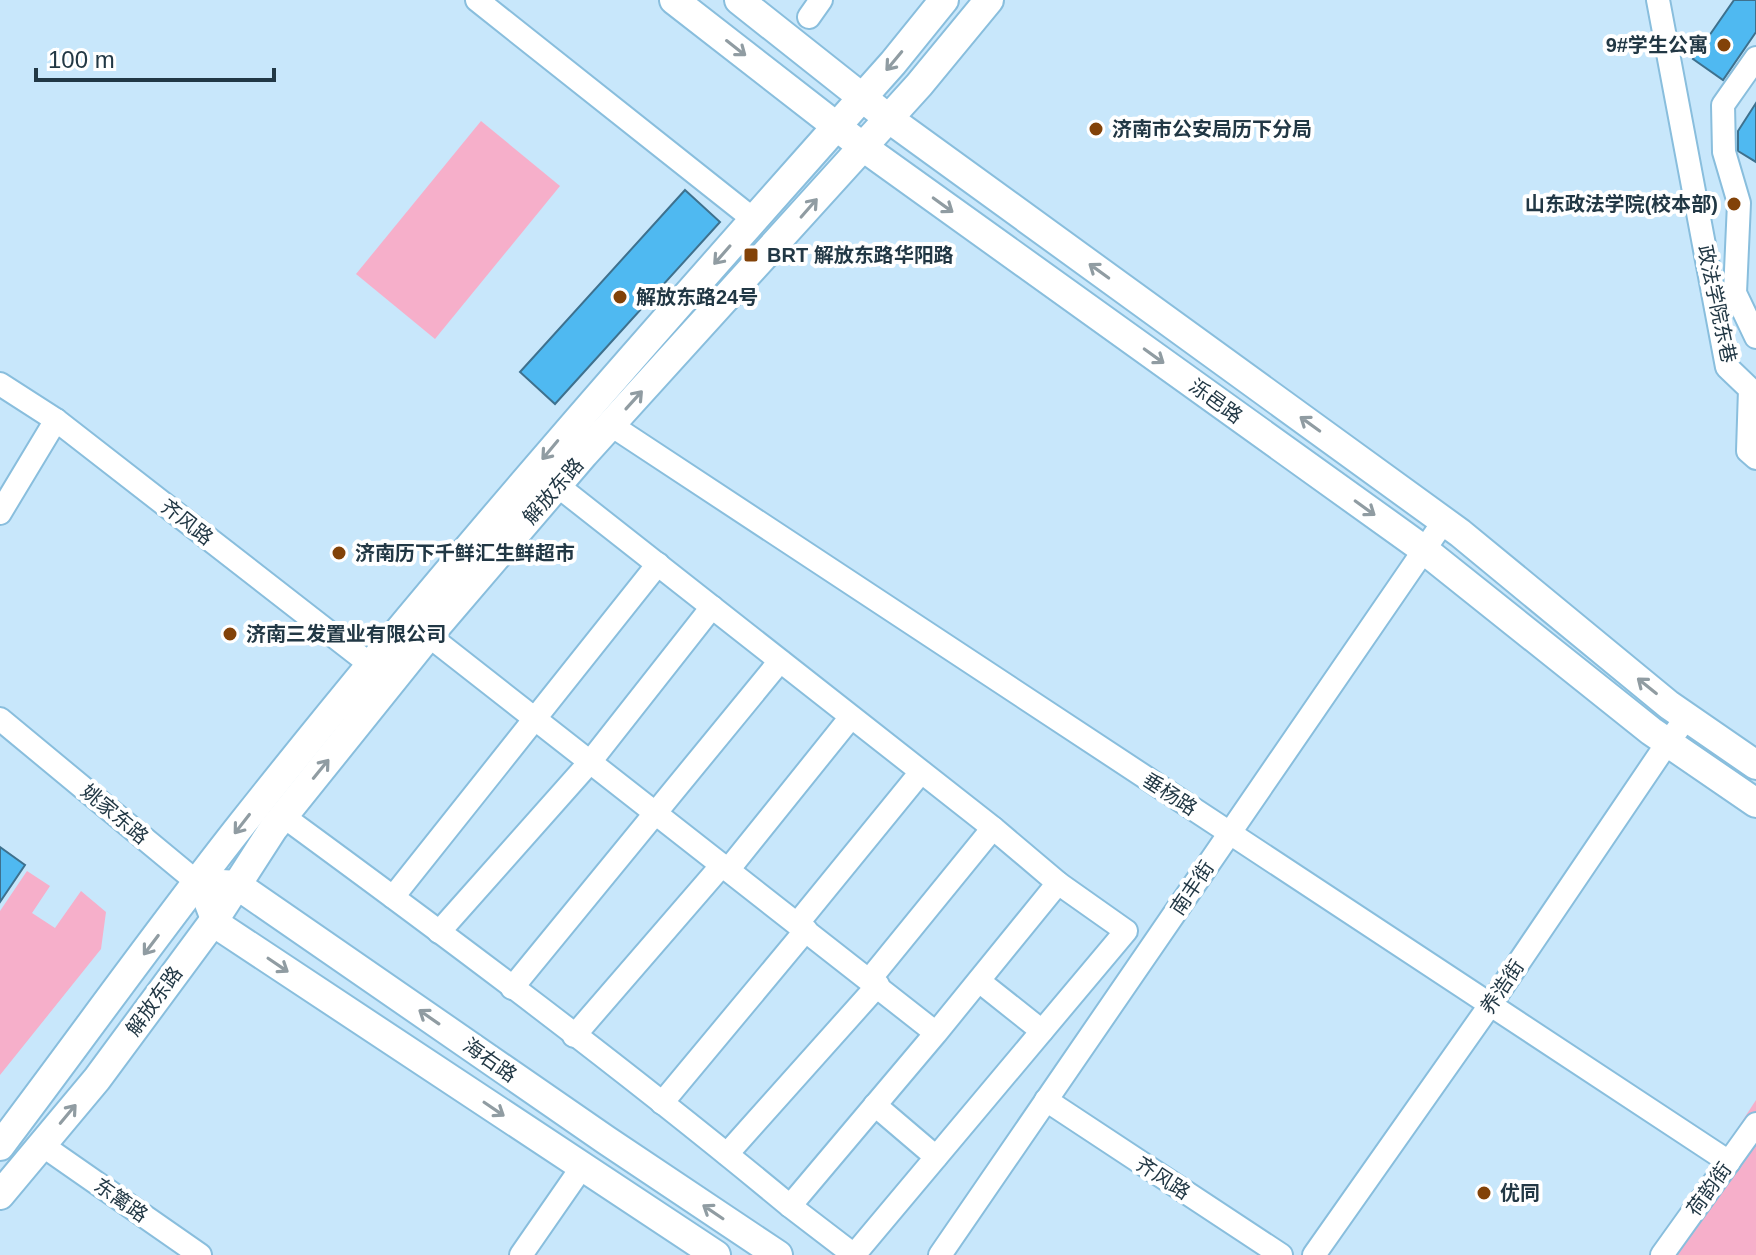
<svg xmlns="http://www.w3.org/2000/svg" width="1756" height="1255" viewBox="0 0 1756 1255" font-family="Helvetica,'Noto Sans SC',sans-serif">
<rect width="100%" height="100%" fill="#c8e7fb"/>
<g fill="#f6afca">
<polygon points="481,121 560,186 435,339 356,274"/>
<polygon points="27,871 50,886 32,913 55,928 81,891 106,912 101,949 0,1075 0,911"/>
<polygon points="1756,1100 1756,1255 1655,1255"/>
</g>
<g fill="#4fb9f1" stroke="#3e718e" stroke-width="2">
<polygon points="1734,0 1756,0 1756,32 1723,80 1693,59"/>
<polygon points="1756,103 1756,162 1738,151 1738,131"/>
<polygon points="685,190 720,222 555,404 520,372"/>
<polygon points="0,847 25,865 0,902"/>
</g>
<g fill="none" stroke-linecap="round" stroke-linejoin="round">
<g stroke="#89bedd" stroke-width="26">
<g id="minor">
<polyline points="477,0 753,219"/>
<polyline points="1658,0 1727,367 1750,389 1748,451 1756,458"/>
<polyline points="809,17 821,0"/>
<polyline points="1756,58 1723,105 1724,152 1739,203 1735,293 1756,337"/>
<polyline points="0,384 56,420 371,665"/>
<polyline points="611,425 1729,1162"/>
<polyline points="558,486 993,828 1058,883"/>
<polyline points="0,513 56,420"/>
<polyline points="428,635 936,1033 790,1206 854,1255 1126,931 1058,883 936,1033"/>
<polyline points="0,719 198,883 213,922"/>
<path d="M283 816C455 942 626 1070 790 1206"/>
<polyline points="728,870 851,717"/>
<polyline points="393,897 658,564"/>
<polyline points="797,924 921,772"/>
<polyline points="439,932 590,762 712,607"/>
<polyline points="870,979 993,828"/>
<polyline points="979,981 1042,1031"/>
<polyline points="512,988 780,661"/>
<polyline points="574,1036 722,865"/>
<polyline points="1046,1100 1281,1255"/>
<polyline points="662,1103 806,930"/>
<polyline points="875,1105 936,1157"/>
<polyline points="42,1145 200,1255"/>
<polyline points="727,1154 878,985"/>
<polyline points="521,1255 582,1167"/>
<polyline points="940,1255 1444,521"/>
<polyline points="1314,1255 1490,1005 1668,742 1687,717"/>
<polyline points="1662,1255 1756,1124"/>
</g>
</g>
<g stroke="#89bedd" stroke-width="32">
<g id="major">
<polyline points="674,0 863,147 1423,549 1651,731 1756,803"/>
<polyline points="739,0 888,118 1460,533 1669,705 1756,765"/>
<polyline points="221,884 237,885 606,1140 778,1255"/>
<polyline points="213,922 716,1255"/>
<path d="M0 1146C81 1039 159 929 242 824 449 562 671 312 893 63L944 0"/>
<polyline points="0,1195 97,1079 213,922 273,829 424,641 584,454 919,85 989,0"/>
</g>
</g>
<use href="#minor" stroke="#fff" stroke-width="22"/>
<use href="#major" stroke="#fff" stroke-width="28"/>
</g>
<defs><path id="oneway-shaft" d="M-6 0H5M1.5-3L5.5 0L1.5 3" fill="none" stroke-width="1.6" stroke-linecap="round" stroke-linejoin="round" transform="scale(2)"/></defs>
<g stroke="#909ca2">
<use href="#oneway-shaft" transform="translate(736 48) rotate(38)"/>
<use href="#oneway-shaft" transform="translate(894 61) rotate(130)"/>
<use href="#oneway-shaft" transform="translate(943 205) rotate(36)"/>
<use href="#oneway-shaft" transform="translate(809 208) rotate(-49)"/>
<use href="#oneway-shaft" transform="translate(722 255) rotate(131)"/>
<use href="#oneway-shaft" transform="translate(1099 271) rotate(-144)"/>
<use href="#oneway-shaft" transform="translate(1154 356) rotate(36)"/>
<use href="#oneway-shaft" transform="translate(634 400) rotate(-48)"/>
<use href="#oneway-shaft" transform="translate(1310 424) rotate(-144)"/>
<use href="#oneway-shaft" transform="translate(550 450) rotate(130)"/>
<use href="#oneway-shaft" transform="translate(1365 508) rotate(36)"/>
<use href="#oneway-shaft" transform="translate(1647 686) rotate(-141)"/>
<use href="#oneway-shaft" transform="translate(321 769) rotate(-51)"/>
<use href="#oneway-shaft" transform="translate(242 824) rotate(128)"/>
<use href="#oneway-shaft" transform="translate(151 945) rotate(127)"/>
<use href="#oneway-shaft" transform="translate(278 965) rotate(34)"/>
<use href="#oneway-shaft" transform="translate(429 1017) rotate(-145)"/>
<use href="#oneway-shaft" transform="translate(494 1109) rotate(34)"/>
<use href="#oneway-shaft" transform="translate(68 1114) rotate(-50)"/>
<use href="#oneway-shaft" transform="translate(713 1212) rotate(-146)"/>
</g>
<g fill="#824208" stroke="#fff" stroke-width="3">
<circle cx="1724" cy="45" r="8"/>
<circle cx="1096" cy="129" r="8"/>
<circle cx="1734" cy="204" r="8"/>
<rect x="743" y="247" width="16" height="16" rx="4"/>
<circle cx="620" cy="297" r="8"/>
<circle cx="339" cy="553" r="8"/>
<circle cx="230" cy="634" r="8"/>
<circle cx="1484" cy="1193" r="8"/>
</g>
<g text-anchor="middle" dominant-baseline="central" stroke-width="8" stroke-linejoin="round" paint-order="stroke">
<g font-size="20" font-weight="bold" fill="#223845" stroke="#fff" text-anchor="start">
<text x="1708" y="45" text-anchor="end">9#学生公寓</text>
<text x="1112" y="129">济南市公安局历下分局</text>
<text x="1718" y="204" text-anchor="end">山东政法学院(校本部)</text>
<text x="767" y="255">BRT 解放东路华阳路</text>
<text x="636" y="297">解放东路24号</text>
<text x="355" y="553">济南历下千鲜汇生鲜超市</text>
<text x="246" y="634">济南三发置业有限公司</text>
<text x="1500" y="1193">优同</text>
</g>
<g font-size="20" fill="#223845" stroke="#fff">
<text transform="translate(1717 304) rotate(78)">政法学院东巷</text>
<text transform="translate(1216 401) rotate(36)">泺邑路</text>
<text transform="translate(553 491) rotate(-49)">解放东路</text>
<text transform="translate(187 522) rotate(38)">齐风路</text>
<text transform="translate(1170 794) rotate(33)">垂杨路</text>
<text transform="translate(115 814) rotate(40)">姚家东路</text>
<text transform="translate(1192 888) rotate(-56)">南丰街</text>
<text transform="translate(1502 987) rotate(-56)">养浩街</text>
<text transform="translate(154 1001) rotate(-54)">解放东路</text>
<text transform="translate(490 1060) rotate(35)">海右路</text>
<text transform="translate(1163 1178) rotate(33)">齐风路</text>
<text transform="translate(1709 1189) rotate(-54)">荷韵街</text>
<text transform="translate(121 1200) rotate(35)">东篱路</text>
</g>
</g>
<path d="M36 68v12h238v-12" fill="none" stroke="#223845" stroke-width="4"/>
<text x="48" y="68" font-size="24" fill="#223845" stroke="#ffffff" stroke-width="6" paint-order="stroke">100 m</text>
</svg>
